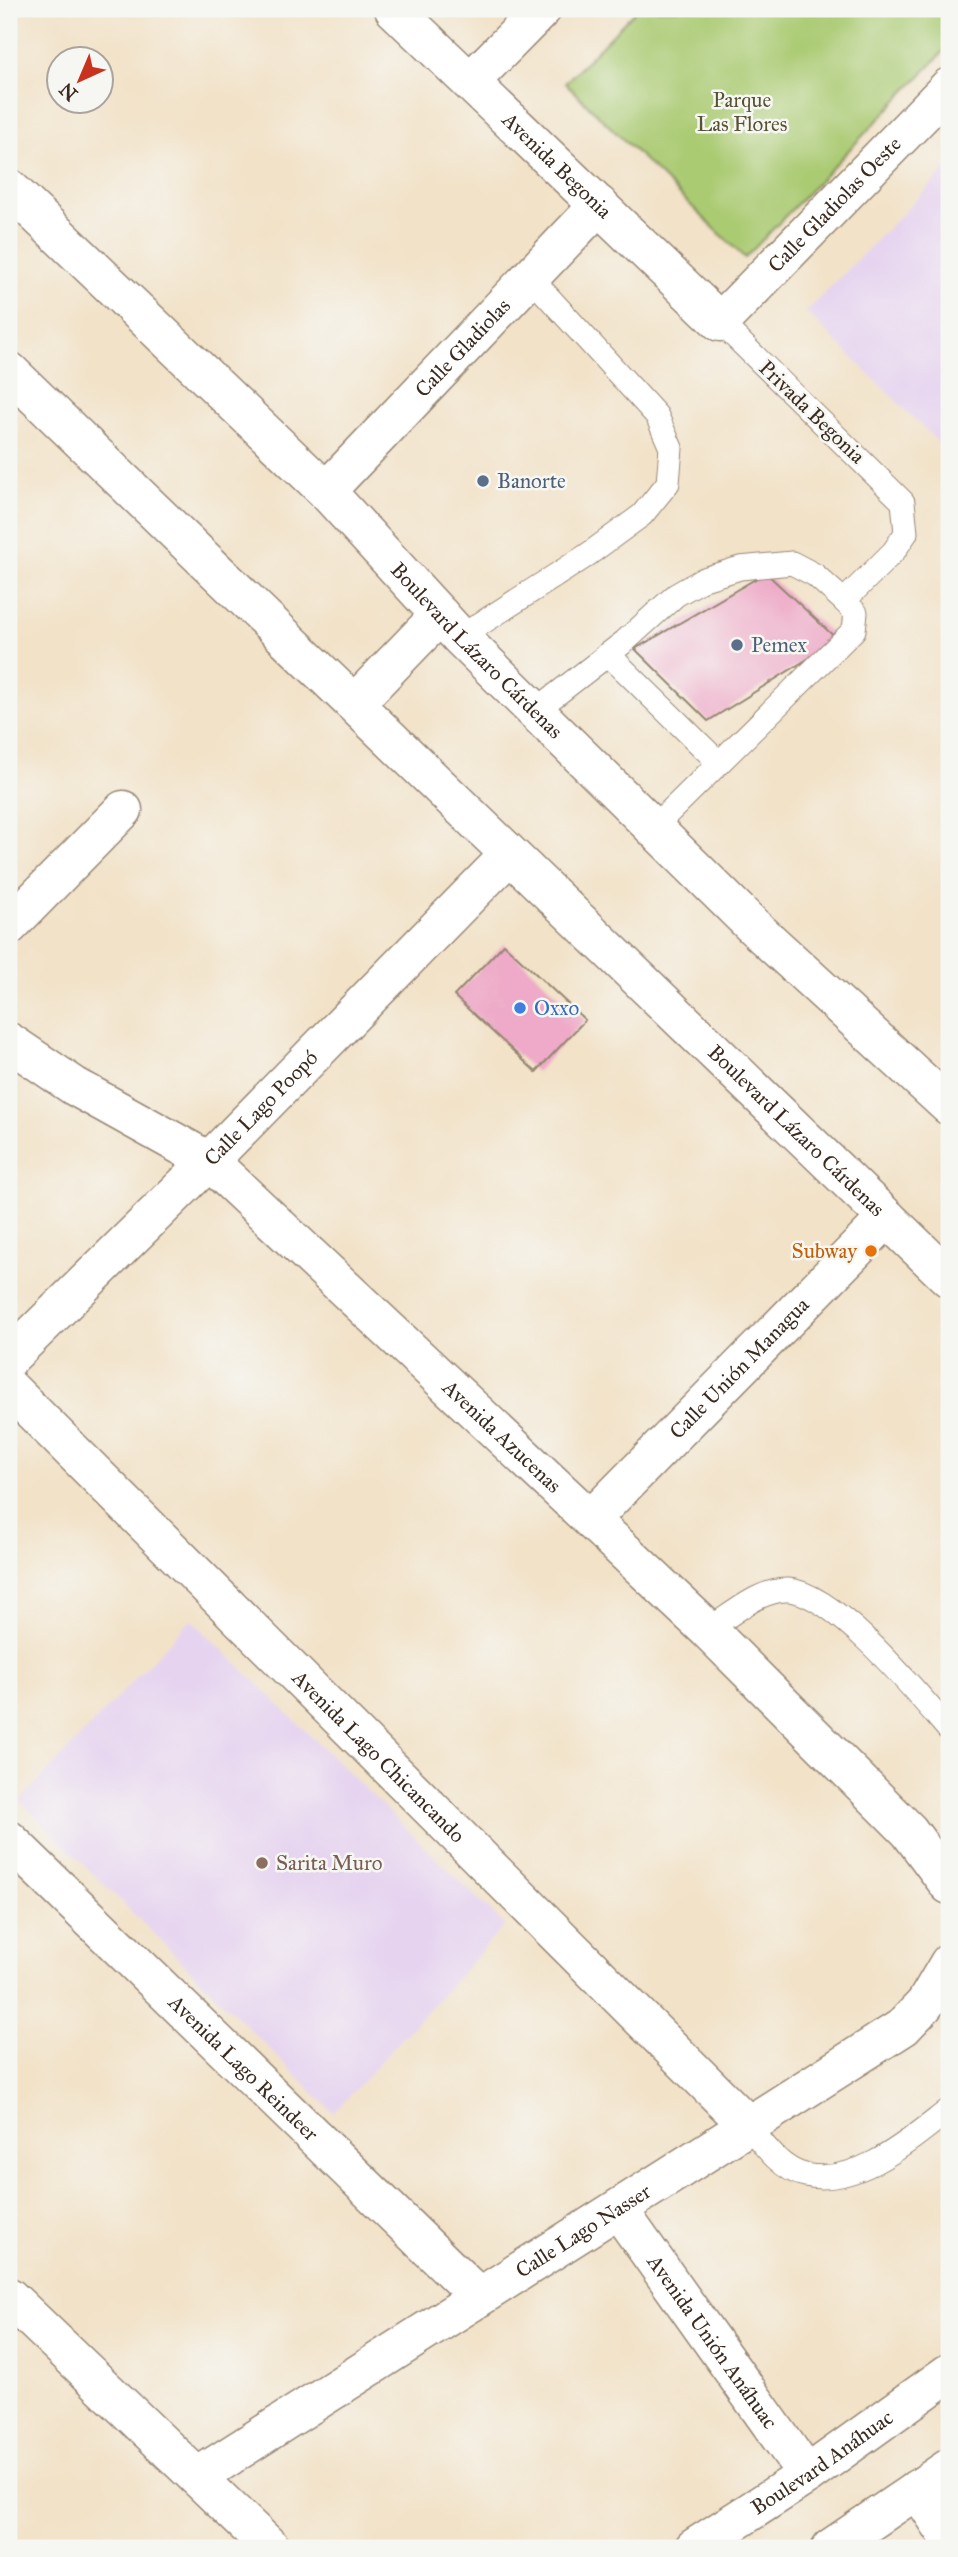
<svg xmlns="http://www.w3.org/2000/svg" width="958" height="2557" viewBox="0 0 958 2557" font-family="'IM FELL Great Primer',serif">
<rect width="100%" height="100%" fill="#f6f6f2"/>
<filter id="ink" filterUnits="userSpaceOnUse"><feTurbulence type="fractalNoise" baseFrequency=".0143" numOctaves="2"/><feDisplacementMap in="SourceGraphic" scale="14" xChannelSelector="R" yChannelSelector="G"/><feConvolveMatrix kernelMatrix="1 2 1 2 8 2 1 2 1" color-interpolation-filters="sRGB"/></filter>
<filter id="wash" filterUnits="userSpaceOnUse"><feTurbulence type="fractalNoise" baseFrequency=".00686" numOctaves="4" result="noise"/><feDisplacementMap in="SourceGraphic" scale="28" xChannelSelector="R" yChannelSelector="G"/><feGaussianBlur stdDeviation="1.57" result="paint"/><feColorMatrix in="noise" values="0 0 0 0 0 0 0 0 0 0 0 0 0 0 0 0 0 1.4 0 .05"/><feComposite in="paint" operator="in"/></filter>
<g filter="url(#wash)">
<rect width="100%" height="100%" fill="#f2e2c8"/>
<g fill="#e6d3f0">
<polygon points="949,166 949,453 806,312"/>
<polygon points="191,1619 505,1925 334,2113 20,1801"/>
</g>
<polygon fill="#abcb73" stroke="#737a48" stroke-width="2" points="637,9 949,9 949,46 745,258 565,83"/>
<g id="blocks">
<g fill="#eeaac8">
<polygon points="766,573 838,640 708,721 635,649"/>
<polygon points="504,944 585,1020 536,1072 454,996"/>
</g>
</g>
</g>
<g filter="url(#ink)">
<use href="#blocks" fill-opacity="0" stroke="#968673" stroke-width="2"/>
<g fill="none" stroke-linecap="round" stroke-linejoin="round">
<g stroke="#968673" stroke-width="25">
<g id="service">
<polyline points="460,637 586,556 642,515 668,483 671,448 657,416 531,278"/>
<polyline points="608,654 719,763"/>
<polyline points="535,711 624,642 676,595 704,579 740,568 792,563 815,575 844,601 894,551 906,533 903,502 720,322"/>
<polyline points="654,827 854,630 856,613 844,601"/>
<path d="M708 1630C730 1616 761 1588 789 1590 836 1594 918 1694 949 1730"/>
<path d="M749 2126C763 2144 781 2170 805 2175 858 2187 911 2139 949 2110"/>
</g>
</g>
<g stroke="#968673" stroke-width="41">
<g id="minor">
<path id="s1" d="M394 9 720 322 949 87"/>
<polyline points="470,82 542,9"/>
<path id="s2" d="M326 491 599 205"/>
<polyline points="9,926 123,810"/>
<path id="s3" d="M9 1042 74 1086 209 1161 708 1630 909 1831 949 1885"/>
<path id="s4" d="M9 1358 209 1161 509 855"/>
<path id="s5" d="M9 1388 749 2126"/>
<path id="s6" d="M592 1518 887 1218"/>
<path id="s7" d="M9 1840 478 2296"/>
<path id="s8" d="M618 2209 807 2475"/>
<polyline points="9,2297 271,2548"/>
<path id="s9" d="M197 2477 903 2027 925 2004 949 1963"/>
<polyline points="917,2489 949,2537"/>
</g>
</g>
<g stroke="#968673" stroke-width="41">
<g id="secondary">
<path id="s10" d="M694 2548 807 2475 949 2373"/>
<polyline points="831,2548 949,2468"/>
</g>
</g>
<g stroke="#968673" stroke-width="41">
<g id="trunk">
<path id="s11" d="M9 188 326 491 460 637 754 927 949 1106"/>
<path id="s12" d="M9 371 949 1278"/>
<polyline points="355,703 440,615"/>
</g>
</g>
<use href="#service" stroke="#fff" stroke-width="23"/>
<use href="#minor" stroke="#fff" stroke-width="38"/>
<use href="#secondary" stroke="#fff" stroke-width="38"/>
<use href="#trunk" stroke="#fff" stroke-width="38"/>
</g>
</g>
<g fill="#5c6f8a" stroke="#f6f6f2" stroke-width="2.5">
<circle cx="483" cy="481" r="7"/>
<circle cx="737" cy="645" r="7"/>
</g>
<circle fill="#3f7fe0" stroke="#f6f6f2" stroke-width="2.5" cx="520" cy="1008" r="7"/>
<circle fill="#e8710a" stroke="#f6f6f2" stroke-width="2.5" cx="871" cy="1251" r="7"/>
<circle fill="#8d6e63" stroke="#f6f6f2" stroke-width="2.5" cx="262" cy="1863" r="7"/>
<g text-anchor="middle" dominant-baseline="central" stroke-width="5" stroke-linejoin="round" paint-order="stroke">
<g font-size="21" fill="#575233" stroke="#f6f6f2">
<text x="742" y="100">Parque<tspan x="742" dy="24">Las Flores</tspan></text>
</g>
<g font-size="21" fill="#3b2a1e" stroke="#f6f6f2">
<text stroke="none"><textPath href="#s1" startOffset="226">Avenida Begonia</textPath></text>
<text stroke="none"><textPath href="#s1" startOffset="616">Calle Gladiolas Oeste</textPath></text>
<text stroke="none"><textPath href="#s2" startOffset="198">Calle Gladiolas</textPath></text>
<text transform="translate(812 412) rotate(44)">Privada Begonia</text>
<text stroke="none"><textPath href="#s11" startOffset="658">Boulevard Lázaro Cárdenas</textPath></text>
<text stroke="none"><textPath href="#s4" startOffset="355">Calle Lago Poopó</textPath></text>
<text stroke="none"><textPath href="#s12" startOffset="1094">Boulevard Lázaro Cárdenas</textPath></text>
<text stroke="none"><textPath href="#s6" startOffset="210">Calle Unión Managua</textPath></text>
<text stroke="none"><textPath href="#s3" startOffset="635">Avenida Azucenas</textPath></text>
<text stroke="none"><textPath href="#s5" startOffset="522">Avenida Lago Chicancando</textPath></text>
<text stroke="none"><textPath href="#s7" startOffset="327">Avenida Lago Reindeer</textPath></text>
<text stroke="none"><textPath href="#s9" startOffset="458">Calle Lago Nasser</textPath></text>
<text stroke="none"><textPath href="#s8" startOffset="163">Avenida Unión Anáhuac</textPath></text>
<text stroke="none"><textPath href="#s10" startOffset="154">Boulevard Anáhuac</textPath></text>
</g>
<g font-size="21" fill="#4e5e75" stroke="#f6f6f2" text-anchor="start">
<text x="497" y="481">Banorte</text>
<text x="751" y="645">Pemex</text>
</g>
<g font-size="21" fill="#366cbe" stroke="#f6f6f2" text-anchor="start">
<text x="534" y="1008">Oxxo</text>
</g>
<g font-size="21" fill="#c56008" stroke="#f6f6f2" text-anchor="end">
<text x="857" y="1251">Subway</text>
</g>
<g font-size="21" fill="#785e54" stroke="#f6f6f2" text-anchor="start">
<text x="276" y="1863">Sarita Muro</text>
</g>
</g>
<rect width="958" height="2557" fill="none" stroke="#f6f6f2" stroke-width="35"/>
<g transform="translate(80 80) rotate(224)"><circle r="33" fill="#f6f6f2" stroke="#aba49d" stroke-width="2"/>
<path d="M0-5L12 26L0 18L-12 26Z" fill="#c8321e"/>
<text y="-10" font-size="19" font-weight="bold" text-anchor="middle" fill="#3b2a1e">N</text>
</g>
</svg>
